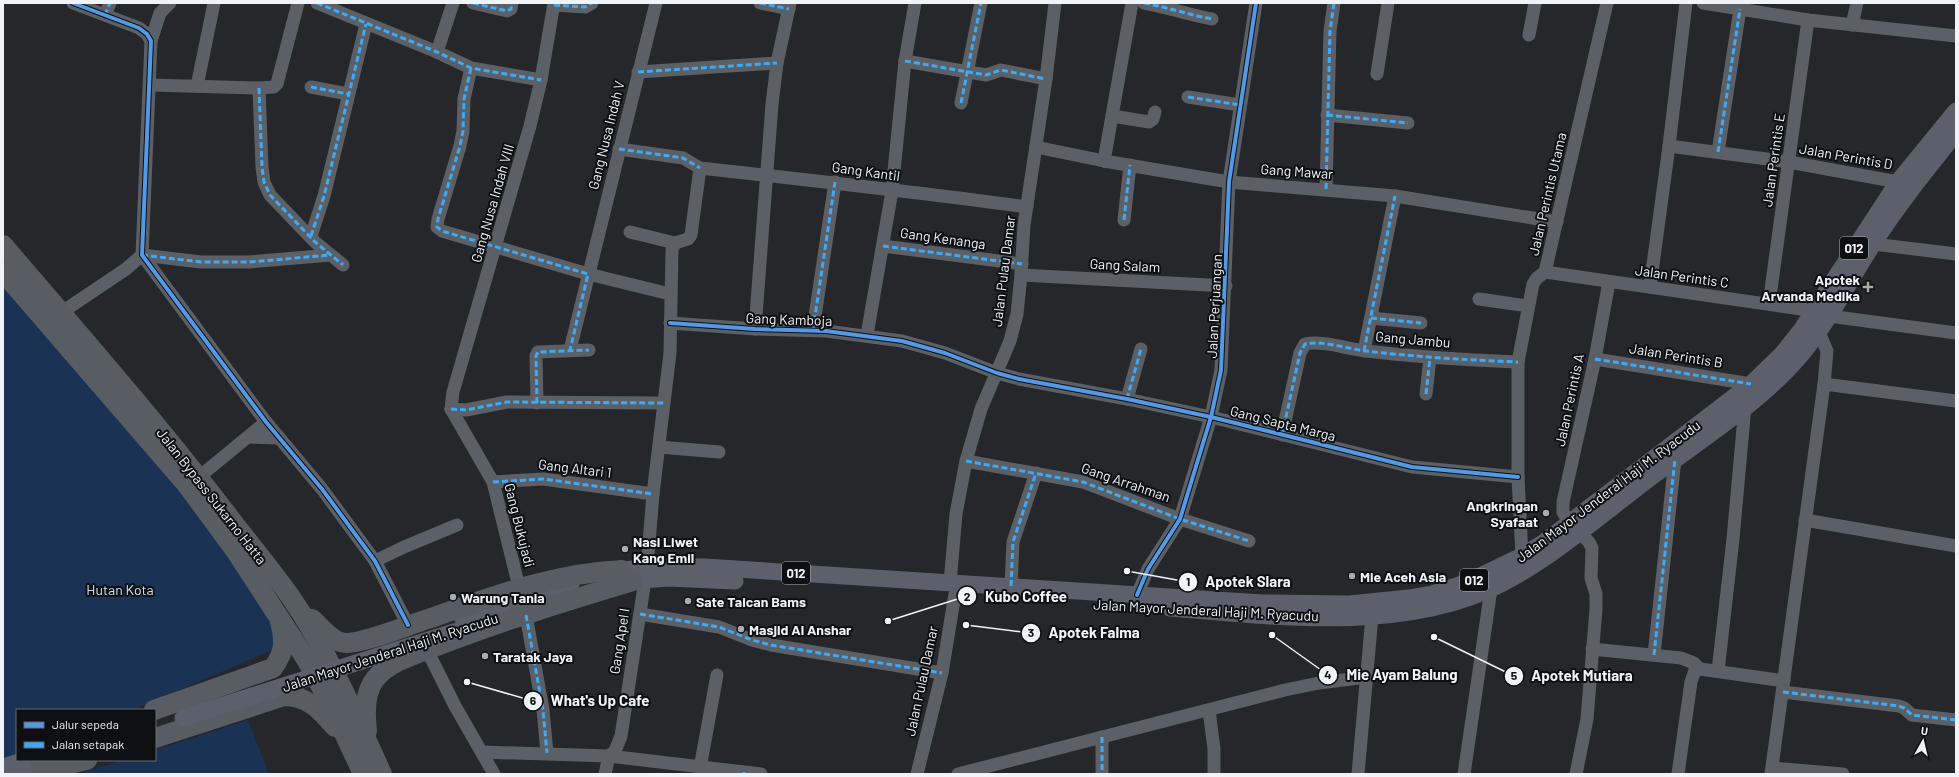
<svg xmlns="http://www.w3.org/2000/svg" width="1959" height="777" viewBox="0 0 1959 777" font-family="Barlow,sans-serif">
<rect width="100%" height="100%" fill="#25272a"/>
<g fill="#1a3354">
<polygon points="3,270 89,371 266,605 277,648 133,710 17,710 17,757 3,761"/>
<polygon points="248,720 269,774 79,774 123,760 155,760 155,750"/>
</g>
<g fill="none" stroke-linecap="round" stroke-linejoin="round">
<g stroke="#5b6067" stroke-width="13">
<polyline points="73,3 139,28 147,34 151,41 142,255 266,422 322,489 375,561 408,625"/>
<polyline points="317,3 437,52 471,68 541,80"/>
<polyline points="473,3 507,11 511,9 512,3"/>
<polyline points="760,3 789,9"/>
<path d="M1144 3C1167 7 1189 15 1212 19"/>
<polyline points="1703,3 1808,20 1956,36"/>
<polyline points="554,5 585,7 592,3"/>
<polyline points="105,15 110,3"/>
<polyline points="1852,25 1857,3"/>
<polyline points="1529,35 1535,3"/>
<polyline points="151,41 160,13 170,3"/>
<polyline points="437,52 453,3"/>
<polyline points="905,61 986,75 1001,70 1046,79"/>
<polyline points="471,68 464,99 463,131 460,146 438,219 437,227 442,231 588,274 670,294"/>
<polyline points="638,72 777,63"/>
<polyline points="1377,74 1388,3"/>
<polyline points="150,85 259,88 274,87 277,84 298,3"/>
<polyline points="197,86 214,3"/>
<polyline points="311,87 348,94"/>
<polyline points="259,88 262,167 264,182 270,195 315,242 343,265"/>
<polyline points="1188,97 1240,105"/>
<polyline points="961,103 981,3"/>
<polyline points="1327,115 1408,123"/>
<polyline points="1112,116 1149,122 1153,119 1155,112"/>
<polyline points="1669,146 1789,162 1898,182"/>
<polyline points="1036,147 1104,161 1229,182 1395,196 1557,222"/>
<path d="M619 149 683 158 700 168C809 180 918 192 1027 207"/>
<polyline points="1718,152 1740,9"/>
<polyline points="1104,161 1132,3"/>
<polyline points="1326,189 1330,31 1334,3"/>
<polyline points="1124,220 1130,165"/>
<polyline points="630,232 675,243"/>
<polyline points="311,236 324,196 366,24"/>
<polyline points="1873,244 1956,254"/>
<polyline points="883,246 1022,264"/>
<polyline points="1545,272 1815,311"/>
<polyline points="1021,275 1226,286"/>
<polyline points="1650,287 1669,146 1686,3"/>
<polyline points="1479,299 1528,306"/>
<polyline points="1769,304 1808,20"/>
<polyline points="62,312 126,269 142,255 201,262 249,262 331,255"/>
<polyline points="1829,316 1956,333"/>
<polyline points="1371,318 1421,323"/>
<polyline points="670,323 755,329 826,331 902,341 945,353 997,373 1019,379 1127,399 1211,417 1412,467 1518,477"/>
<polyline points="755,329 772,104 777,63 790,3"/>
<polyline points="813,330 835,182"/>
<polyline points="867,335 892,191 905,61 915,3"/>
<polyline points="570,350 656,3"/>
<polyline points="1364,351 1395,196"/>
<polyline points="1595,359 1751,384"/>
<polyline points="1824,384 1956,401"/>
<polyline points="1426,394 1430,358"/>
<polyline points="1127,399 1141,349"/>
<polyline points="537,403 536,356 538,352 589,350"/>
<polyline points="451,409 453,392 530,126 541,80 554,3"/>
<polyline points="451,409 466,410 507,402 664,403"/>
<polyline points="451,409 493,482 519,587"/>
<path d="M1282 435 1300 353 1305 344C1322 340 1348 349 1366 351 1416 357 1467 360 1518 362"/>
<polyline points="249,437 279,438"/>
<polyline points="659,447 719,452"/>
<polyline points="966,461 1083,482 1180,519 1249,541"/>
<polyline points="199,477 266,422"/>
<polyline points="493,482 543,479 653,494"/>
<polyline points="1805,520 1956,546"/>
<polyline points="1569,523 1563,512 1563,502 1595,359 1609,282"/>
<polyline points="1522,556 1518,477 1518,362 1533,284 1537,278 1545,272 1607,3"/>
<polyline points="375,561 404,547 457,525"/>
<polyline points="647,567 653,494 670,353 672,250 675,243 688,239 691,235 700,168"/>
<polyline points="950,583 956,514 966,461 981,409 1010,341 1017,314 1021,275 1024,225 1046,79 1055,3"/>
<polyline points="1011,586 1013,542 1036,473"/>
<polyline points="1137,595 1148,569 1180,519 1211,417 1221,370 1229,182 1256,3"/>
<polyline points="640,614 719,627 752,640 771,645 942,673"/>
<polyline points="526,615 543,710 547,753"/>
<polyline points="1592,649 1681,658 1694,663 1700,669"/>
<polyline points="427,650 455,706 494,774"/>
<polyline points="1654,655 1675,459"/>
<polyline points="1718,671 1733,539 1745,406"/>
<polyline points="1783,692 1899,706 1904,708 1912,715 1956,720"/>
<polyline points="1209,710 1214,749 1214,774"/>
<polyline points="1102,737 1102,774"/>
<polyline points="482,752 609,756 761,774"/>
<polyline points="700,768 717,675"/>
<polyline points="1772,768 1843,774"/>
<polyline points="605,774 609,756 615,751 621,736 645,580"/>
<polyline points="917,774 942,673 955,594"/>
<polyline points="958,774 1285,690 1319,683 1367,677"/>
<polyline points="1358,774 1372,616"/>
<polyline points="1464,774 1491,589"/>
<polyline points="1576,774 1587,719 1596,609 1596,594 1591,578 1592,548 1589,542 1579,532"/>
<polyline points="1678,774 1691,682 1695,670 1700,669 1784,681"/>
<polyline points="1771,774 1824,384 1827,351 1819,332"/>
</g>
<g stroke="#5b606a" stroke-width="17">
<path d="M610 573C642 565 673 566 705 567L1262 603 1349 604 1409 598 1432 594 1468 582 1522 556 1543 543 1751 384 1782 354 1802 329 1898 182 1956 111"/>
<polyline points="619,582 668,578 735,581"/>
<path d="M1170 608C1274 617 1406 633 1501 584 1555 556 1606 511 1654 475 1703 438 1760 403 1800 356 1829 322 1849 281 1873 244 1898 205 1927 169 1956 133"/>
<polyline points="462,617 571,584"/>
<polyline points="3,767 25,760"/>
<polyline points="18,774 54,762"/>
</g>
<g stroke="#585d63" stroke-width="20">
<path d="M3 245C82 337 162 429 236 526 254 549 273 572 290 596 328 651 354 713 382 774"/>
<polyline points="3,272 187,485 235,550 306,659 330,703 363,774"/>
<path d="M312 619C322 628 332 642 346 643 366 643 408 625 428 619 491 597 554 573 622 570"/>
<path d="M154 710 273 668C285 652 285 641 280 622"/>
<path d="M367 731C365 714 364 693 375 679 390 661 417 654 437 646 501 621 567 601 633 581"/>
<path d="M155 738 284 696C308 696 320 710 335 727"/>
<polyline points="41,766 60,766 87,760"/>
</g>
<polyline stroke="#5b606a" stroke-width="17" points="183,718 466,628"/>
<g stroke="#3fa9f5" stroke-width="3" stroke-dasharray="6 3" stroke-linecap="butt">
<polyline points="317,3 437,52 471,68 541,80"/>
<polyline points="473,3 507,11 511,9 512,3"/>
<polyline points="760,3 789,9"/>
<path d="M1144 3C1167 7 1189 15 1212 19"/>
<polyline points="554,5 585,7 592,3"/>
<polyline points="105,15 110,3"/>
<polyline points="905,61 986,75 1001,70 1046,79"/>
<polyline points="471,68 464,99 463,131 460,146 438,219 437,227 442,231 588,274 570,350"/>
<polyline points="638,72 777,63"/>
<polyline points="311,87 348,94"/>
<polyline points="259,88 262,167 264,182 270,195 315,242 343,265"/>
<polyline points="1188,97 1240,105"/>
<polyline points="961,103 981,3"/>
<polyline points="1327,115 1408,123"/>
<polyline points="619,149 683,158 700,168"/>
<polyline points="1718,152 1740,9"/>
<polyline points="1326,189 1330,31 1334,3"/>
<polyline points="1124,220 1130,165"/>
<polyline points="311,236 324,196 366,24"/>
<polyline points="883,246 1022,264"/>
<polyline points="142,255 201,262 249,262 331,255"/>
<polyline points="1371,318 1421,323"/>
<polyline points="813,330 835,182"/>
<polyline points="1364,351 1395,196"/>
<polyline points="1595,359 1751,384"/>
<polyline points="1426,394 1430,358"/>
<polyline points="1127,399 1141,349"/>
<polyline points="537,403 536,356 538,352 589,350"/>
<polyline points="451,409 466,410 507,402 664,403"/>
<path d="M1282 435 1300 353 1305 344C1322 340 1348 349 1366 351 1416 357 1467 360 1518 362"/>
<polyline points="966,461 1083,482 1180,519 1249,541"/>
<polyline points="493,482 543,479 653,494"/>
<polyline points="1011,586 1013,542 1036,473"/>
<polyline points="640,614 719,627 752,640 771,645 942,673"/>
<polyline points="526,615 543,710 547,753"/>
<polyline points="1654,655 1675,459"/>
<polyline points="1783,692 1899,706 1904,708 1912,715 1956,720"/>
<polyline points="1102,737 1102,774"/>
<polyline points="744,774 744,772"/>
</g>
<g stroke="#0d0f12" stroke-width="6">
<g id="cycleway">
<polyline points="73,3 139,28 147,34 151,41 142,255 266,422 322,489 375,561 408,625"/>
<polyline points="670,323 755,329 826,331 902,341 945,353 997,373 1019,379 1127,399 1211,417 1412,467 1518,477"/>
<polyline points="1137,595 1148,569 1180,519 1211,417 1221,370 1229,182 1256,3"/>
</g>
</g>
<use href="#cycleway" stroke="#5399e6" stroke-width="4"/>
</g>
<g fill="#a9acaf" stroke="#0d0f12" stroke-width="1.5">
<path d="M1866 281h4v4h4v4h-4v4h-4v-4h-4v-4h4z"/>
<circle cx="1546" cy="513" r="4"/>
<circle cx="625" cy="549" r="4"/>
<circle cx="1352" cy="576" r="4"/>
<circle cx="453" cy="597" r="4"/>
<circle cx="688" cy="601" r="4"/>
<circle cx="741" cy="629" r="4"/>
<circle cx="485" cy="656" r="4"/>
</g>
<g text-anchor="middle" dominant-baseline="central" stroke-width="4" stroke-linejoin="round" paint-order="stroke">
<g fill="#0d0f12" stroke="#acafb2" stroke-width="1">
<rect x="1840" y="237" width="28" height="22" rx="3"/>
<rect x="782" y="562" width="28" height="22" rx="3"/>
<rect x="1460" y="569" width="28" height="22" rx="3"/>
</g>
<g font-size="13" font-weight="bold" fill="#f0f3f7">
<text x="1854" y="248">012</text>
<text x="796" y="573">012</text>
<text x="1474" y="580">012</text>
</g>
<g font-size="14" fill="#f0f3f7" stroke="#0d0f12">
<text transform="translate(606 135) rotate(-76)">Gang Nusa Indah V</text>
<text transform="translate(1846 156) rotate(10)">Jalan Perintis D</text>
<text transform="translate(1773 160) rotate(-82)">Jalan Perintis E</text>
<text transform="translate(866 171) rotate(8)">Gang Kantil</text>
<text transform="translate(1297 171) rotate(4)">Gang Mawar</text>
<text transform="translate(1547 194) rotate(-77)">Jalan Perintis Utama</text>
<text transform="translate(492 203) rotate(-74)">Gang Nusa Indah VIII</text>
<text transform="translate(943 238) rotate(8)">Gang Kenanga</text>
<text transform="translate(1125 265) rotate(3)">Gang Salam</text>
<text transform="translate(1003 271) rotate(-83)">Jalan Pulau Damar</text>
<text transform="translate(1682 276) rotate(8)">Jalan Perintis C</text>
<text transform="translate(1214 306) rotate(-87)">Jalan Perjuangan</text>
<text transform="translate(789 319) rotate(2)">Gang Kamboja</text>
<text transform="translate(1413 339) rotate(5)">Gang Jambu</text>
<text transform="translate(1676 355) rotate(9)">Jalan Perintis B</text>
<text transform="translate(1569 400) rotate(-78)">Jalan Perintis A</text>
<text transform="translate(1283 423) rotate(14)">Gang Sapta Marga</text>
<text transform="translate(575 468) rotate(7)">Gang Altari 1</text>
<text transform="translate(1126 482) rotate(19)">Gang Arrahman</text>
<text transform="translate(1608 491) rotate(-37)">Jalan Mayor Jenderal Haji M. Ryacudu</text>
<text transform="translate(212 496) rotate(52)">Jalan Bypass Sukarno Hatta</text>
<text transform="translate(520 525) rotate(76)">Gang Bukujadi</text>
<text transform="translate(1206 610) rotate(3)">Jalan Mayor Jenderal Haji M. Ryacudu</text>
<text transform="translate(619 641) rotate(-81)">Gang Apel I</text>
<text transform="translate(390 652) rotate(-18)">Jalan Mayor Jenderal Haji M. Ryacudu</text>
<text transform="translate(921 681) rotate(-78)">Jalan Pulau Damar</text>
</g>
<g font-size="14" font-weight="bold" fill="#f0f3f7" stroke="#0d0f12" text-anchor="start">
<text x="1860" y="279" text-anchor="end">Apotek<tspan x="1860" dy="16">Arvanda Medika</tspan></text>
<text x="1538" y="505" text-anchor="end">Angkringan<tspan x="1538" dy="16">Syafaat</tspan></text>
<text x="633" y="541">Nasi Liwet<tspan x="633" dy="16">Kang Emil</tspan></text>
<text x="1360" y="576">Mie Aceh Asia</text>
<text x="461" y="597">Warung Tania</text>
<text x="696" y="601">Sate Taican Bams</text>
<text x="749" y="629">Masjid Al Anshar</text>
<text x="493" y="656">Taratak Jaya</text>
</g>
<g font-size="14" fill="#d4e1f2" stroke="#0d0f12">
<text x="120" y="589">Hutan Kota</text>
</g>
</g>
<path fill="none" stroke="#f0f3f7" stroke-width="1.5" d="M1127 571L1188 582M888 621L967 596M966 625L1031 633M1272 635L1328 675M1434 637L1514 676M467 682L533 701"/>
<g fill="#f0f3f7" stroke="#0d0f12" stroke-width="1.5">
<circle cx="1127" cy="571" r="4"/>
<circle cx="888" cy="621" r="4"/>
<circle cx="966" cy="625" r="4"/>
<circle cx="1272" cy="635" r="4"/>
<circle cx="1434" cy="637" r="4"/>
<circle cx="467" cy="682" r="4"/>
<circle cx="1188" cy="582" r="10"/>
<circle cx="967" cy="596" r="10"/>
<circle cx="1031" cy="633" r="10"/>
<circle cx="1328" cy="675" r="10"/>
<circle cx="1514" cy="676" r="10"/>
<circle cx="533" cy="701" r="10"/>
</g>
<g font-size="12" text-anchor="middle" font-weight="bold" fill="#111">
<text x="1188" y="586">1</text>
<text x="967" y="601">2</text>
<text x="1031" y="637">3</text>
<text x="1328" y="679">4</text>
<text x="1514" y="680">5</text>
<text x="533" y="705">6</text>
</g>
<g font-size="15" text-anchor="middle" font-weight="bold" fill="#f0f3f7" stroke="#0d0f12" stroke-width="4" stroke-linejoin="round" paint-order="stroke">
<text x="1248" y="587">Apotek Slara</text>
<text x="1026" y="602">Kubo Coffee</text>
<text x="1094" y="638">Apotek Falma</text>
<text x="1402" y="680">Mie Ayam Balung</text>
<text x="1582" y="681">Apotek Mutiara</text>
<text x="600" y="706">What's Up Cafe</text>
</g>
<rect width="1959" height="777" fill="none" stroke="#f0f3f7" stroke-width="8"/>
<rect x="16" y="709" width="140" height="52" fill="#0d0f12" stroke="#686a6e"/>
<rect x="24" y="722" width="20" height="6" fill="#5399e6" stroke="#686a6e"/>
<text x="52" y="729" font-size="12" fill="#f0f3f7">Jalur sepeda</text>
<rect x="24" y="742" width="20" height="6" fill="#3fa9f5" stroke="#686a6e"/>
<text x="52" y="749" font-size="12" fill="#f0f3f7">Jalan setapak</text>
<g transform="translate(1923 741) rotate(8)" stroke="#0d0f12" stroke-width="3" paint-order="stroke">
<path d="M0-3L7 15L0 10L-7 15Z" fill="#f0f3f7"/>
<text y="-6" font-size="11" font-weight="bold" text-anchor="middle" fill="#f0f3f7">U</text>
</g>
</svg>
